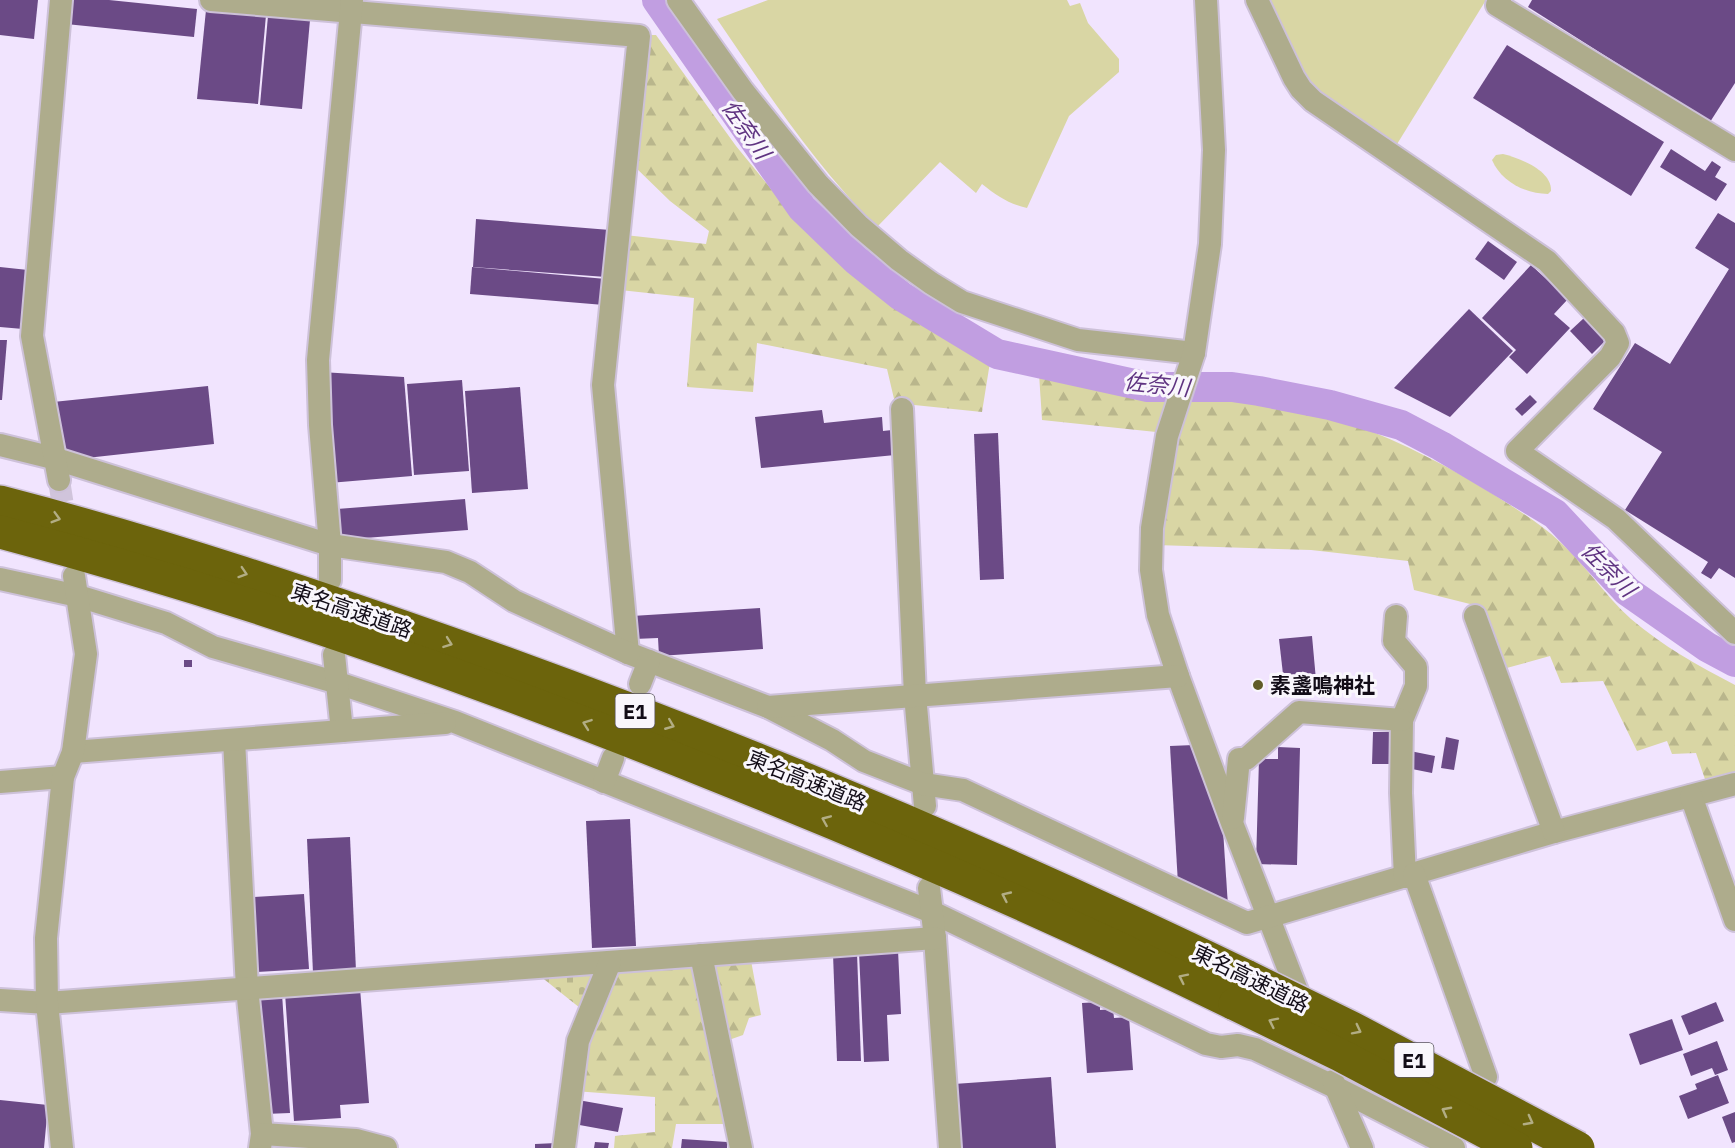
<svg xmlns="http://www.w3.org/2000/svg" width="1735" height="1148" viewBox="0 0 1735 1148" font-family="'IBM Plex Sans','Noto Sans JP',sans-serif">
<defs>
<pattern id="forest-firs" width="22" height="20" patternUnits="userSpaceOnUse" patternTransform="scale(1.5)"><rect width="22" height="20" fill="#d9d6a4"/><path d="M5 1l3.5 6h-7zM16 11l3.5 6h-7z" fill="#b9b68c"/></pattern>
<pattern id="cemetery-stones" width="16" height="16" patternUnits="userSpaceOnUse" patternTransform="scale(1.5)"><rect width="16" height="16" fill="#d9d6a4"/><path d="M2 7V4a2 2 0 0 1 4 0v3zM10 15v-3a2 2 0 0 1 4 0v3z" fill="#b9b68c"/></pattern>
</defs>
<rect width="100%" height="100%" fill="#f1e4fe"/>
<g fill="#d9d6a4">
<path d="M768 0H1067L1070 6 1080 3 1088 23 1119 59V72L1069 116 1027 208C1009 204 997 196 982 184L976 193 940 162 877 227C814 164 767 92 717 19Z"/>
<polygon points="1265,0 1486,0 1394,149 1307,89"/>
<path d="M1503 154C1519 158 1552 170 1551 191L1548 194C1525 194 1501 181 1492 160L1496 155Z"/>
</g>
<g fill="url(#forest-firs)">
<polygon points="645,35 656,35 736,146 795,218 845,264 902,307 991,356 982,412 895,403 887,369 757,343 753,392 687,387 694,298 620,290 625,235 706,244 709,231 670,201 633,165"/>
<polygon points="1039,373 1172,397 1156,432 1042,420"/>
<path d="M1189 397C1244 400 1302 407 1355 425 1403 443 1450 467 1493 494 1516 509 1540 523 1560 542 1586 565 1605 596 1631 619 1664 647 1697 665 1735 685V777L1707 785 1696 753 1672 754 1667 741 1637 751 1603 681 1561 683 1550 656 1503 669 1482 607 1414 590 1408 561 1311 550 1156 545 1171 437Z"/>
<polygon points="750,955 761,1015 749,1018 743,1035 726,1041 707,958"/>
<polygon points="697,960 731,1124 676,1124 672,1148 614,1148 615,1136 655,1132 655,1097 574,1091 611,967"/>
</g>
<polygon fill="url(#cemetery-stones)" points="604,967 585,1012 535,972"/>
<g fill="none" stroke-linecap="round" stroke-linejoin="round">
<polyline stroke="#c19ee1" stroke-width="30" points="657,0 802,208 856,260 901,296 997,354 1148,387 1232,387 1259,391 1330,405 1401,425 1441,446 1555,514 1627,591 1707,647 1735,662"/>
</g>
<g fill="#6b4a86">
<polygon points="0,0 38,0 34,39 0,35"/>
<polygon points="69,0 109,0 197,9 194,37 66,24"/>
<polygon points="1532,0 1735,0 1735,83 1710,122 1528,7"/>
<polygon points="206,10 266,15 258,104 197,99"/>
<polygon points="268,16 310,20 302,109 260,105"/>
<polygon points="1507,45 1664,142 1631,196 1473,98"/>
<polygon points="1671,149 1705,171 1712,161 1721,167 1715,177 1727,184 1716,201 1660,167"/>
<polygon points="1718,213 1735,223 1735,578 1719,568 1711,579 1701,573 1708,562 1625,510 1662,452 1593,409 1635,343 1670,364 1729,269 1695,248"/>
<polygon points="476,219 610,230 606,277 473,267"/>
<polygon points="1488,241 1517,262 1504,280 1475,259"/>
<polygon points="1531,265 1568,299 1554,314 1570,328 1527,374 1509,357 1516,350 1482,318"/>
<polygon points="0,267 28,270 23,329 0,327"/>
<polygon points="472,267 606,279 604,305 470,294"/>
<polygon points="1469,309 1513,351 1450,417 1394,388"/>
<polygon points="1584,318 1605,341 1592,354 1570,331"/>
<polygon points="0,340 7,340 2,400 0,400"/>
<polygon points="321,372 404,377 412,476 329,483"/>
<polygon points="462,380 469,471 414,475 407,384"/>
<polygon points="208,386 214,444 59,461 53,402"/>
<polygon points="520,387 528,489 472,493 465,391"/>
<polygon points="1530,395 1537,402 1522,416 1515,409"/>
<polygon points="822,410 824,423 882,417 883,431 892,430 895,455 761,468 755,417"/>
<polygon points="998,433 1004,579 980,580 974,434"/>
<polygon points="465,499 468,530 339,540 337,509"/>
<polygon points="760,608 763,649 659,656 658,638 634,639 632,616"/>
<polygon points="1312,636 1316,680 1284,683 1279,639"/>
<rect x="184" y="660" width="8" height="7"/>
<polygon points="1373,732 1393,732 1392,764 1372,764"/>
<polygon points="1446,737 1459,740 1454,770 1441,768"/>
<polygon points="1194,745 1223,830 1228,906 1178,884 1170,746"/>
<polygon points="1278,747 1300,748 1297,865 1256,864 1259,759 1278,759"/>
<polygon points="1410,751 1435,756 1432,773 1407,768"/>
<polygon points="630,819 636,946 592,948 586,821"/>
<polygon points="350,837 356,971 313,973 307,839"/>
<polygon points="304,894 309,969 257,972 252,897"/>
<polygon points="898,950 901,1014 887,1015 889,1061 864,1062 859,952"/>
<polygon points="857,953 861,1061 837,1061 833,954"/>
<polygon points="360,988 369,1103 340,1105 341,1118 294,1121 285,993"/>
<polygon points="282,994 290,1113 265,1114 257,996"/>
<polygon points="1100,1002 1100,1010 1113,1009 1114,1018 1129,1017 1133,1070 1087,1073 1082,1003"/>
<polygon points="1716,1002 1724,1021 1689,1035 1681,1016"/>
<polygon points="1672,1019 1683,1050 1640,1065 1629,1034"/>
<polygon points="1717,1041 1728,1070 1715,1075 1712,1068 1691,1076 1683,1054"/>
<polygon points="1718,1075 1729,1103 1688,1119 1679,1096 1697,1089 1695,1084"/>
<polygon points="1051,1077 1056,1148 958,1148 954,1084"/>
<polygon points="0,1100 48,1105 44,1148 0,1148"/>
<polygon points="578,1100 623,1108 618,1132 574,1124"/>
<polygon points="1735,1112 1735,1142 1732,1143 1722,1117"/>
<polygon points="682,1139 727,1142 727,1148 681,1148"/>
<polygon points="595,1142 609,1143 608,1148 594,1148"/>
<polygon points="557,1143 557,1148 535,1148 535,1144"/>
</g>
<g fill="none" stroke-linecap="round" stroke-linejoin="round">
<polyline stroke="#d0c4db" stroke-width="22" stroke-dasharray="22 11" stroke-linecap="butt" points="59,480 67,532"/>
<g stroke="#cdc1d9" stroke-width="26">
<g id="minor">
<polyline points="211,0 639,36 603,385 628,653"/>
<polyline points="678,0 743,91 818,184 859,226 899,260 931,283 962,302 1078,340 1194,353"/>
<polyline points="1206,0 1214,150 1210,244 1194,353 1167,436 1152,528 1151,570 1158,615 1178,676 1232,823 1304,1009"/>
<polyline points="1257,0 1294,78 1301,89 1313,101 1547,261 1614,333 1618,343 1610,357 1517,451 1616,519 1735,633"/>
<polyline points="1500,0 1497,5 1735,150"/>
<polyline points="902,409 915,695 925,806"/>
<polyline points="0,445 53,458 330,545 446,562 470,572 514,601 628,653 768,707 832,740 864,761 923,784 963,790 1247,923 1554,832 1735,784"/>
<polyline points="59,480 32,336 61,0"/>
<polyline points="0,579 78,596 166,623 213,647 338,683 455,722 932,912 1206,1044 1221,1047 1238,1045 1255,1049 1335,1087 1454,1148"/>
<polyline points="330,580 330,545 320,425 318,360 352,0"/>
<polyline points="1396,616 1394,641 1416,667 1416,686 1402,720 1401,793 1405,877"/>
<polyline points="1475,616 1554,832"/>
<polyline points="334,655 342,731"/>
<polyline points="640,684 649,661"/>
<polyline points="768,707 1178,676"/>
<polyline points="234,740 247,988 262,1134 260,1148"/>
<polyline points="73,752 445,723"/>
<polyline points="0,782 63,777"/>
<polyline points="604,782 613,758"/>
<polyline points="1691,796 1735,920"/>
<polyline points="1233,818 1239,759 1246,759 1299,712 1402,720"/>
<polyline points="1414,874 1486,1077"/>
<polyline points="929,888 935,938 950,1148"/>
<polyline points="701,955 741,1148"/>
<polyline points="0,1000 47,1003 935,938"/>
<polyline points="1333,1081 1362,1148"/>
<polyline points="262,1134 356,1140 386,1148"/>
<polyline points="62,1148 47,1003 46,938 63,777 73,752 86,654 74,576"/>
<polyline points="564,1148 578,1041 610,962"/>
</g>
</g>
<g stroke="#cdc1d9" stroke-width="36">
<g id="highway">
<path d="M0 502C163 544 322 598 480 654 742 748 998 856 1248 977"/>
<path d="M0 532C244 596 484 681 718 776 893 846 1066 921 1235 1004"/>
</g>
</g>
<use href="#minor" stroke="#aeac8c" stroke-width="22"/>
<use href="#highway" stroke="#6c640c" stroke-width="33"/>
<g stroke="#cdc1d9" stroke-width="36" stroke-linecap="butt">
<g id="highway-bridge">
<polyline points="1248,977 1352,1028 1578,1148"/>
<polyline points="1235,1004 1340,1055 1516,1148"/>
</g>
</g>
<use href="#highway-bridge" stroke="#6c640c" stroke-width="33"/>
</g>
<defs><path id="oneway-chevron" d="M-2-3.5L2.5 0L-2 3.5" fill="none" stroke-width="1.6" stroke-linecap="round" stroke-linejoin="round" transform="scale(1.5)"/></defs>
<g stroke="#b2ad84">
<use href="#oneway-chevron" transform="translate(56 518) rotate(16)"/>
<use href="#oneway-chevron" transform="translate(243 573) rotate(18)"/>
<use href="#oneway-chevron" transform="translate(448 643) rotate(20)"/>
<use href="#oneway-chevron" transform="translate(587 724) rotate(-160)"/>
<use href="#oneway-chevron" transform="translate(670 725) rotate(22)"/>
<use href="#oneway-chevron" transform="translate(826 820) rotate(-157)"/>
<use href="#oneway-chevron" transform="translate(1006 896) rotate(-155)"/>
<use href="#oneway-chevron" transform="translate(1183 978) rotate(-154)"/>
<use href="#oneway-chevron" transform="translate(1273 1022) rotate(-154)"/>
<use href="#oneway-chevron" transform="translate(1357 1030) rotate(27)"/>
<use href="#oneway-chevron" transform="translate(1446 1111) rotate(-152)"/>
<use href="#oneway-chevron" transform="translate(1529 1121) rotate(28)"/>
</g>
<circle fill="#615c28" stroke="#f9f6fc" stroke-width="2" cx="1258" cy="685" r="6"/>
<g text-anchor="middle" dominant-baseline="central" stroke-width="6" stroke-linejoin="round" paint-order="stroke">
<g fill="#f9f6fc" stroke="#57525c" stroke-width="1.5">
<rect x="615.5" y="694" width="39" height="34" rx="4.5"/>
<rect x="1394.5" y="1043" width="39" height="34" rx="4.5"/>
</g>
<g font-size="20" font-weight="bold" fill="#120c17">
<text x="635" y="711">E1</text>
<text x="1414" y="1060">E1</text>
</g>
<g font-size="21" fill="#120c17" stroke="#f9f6fc">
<text transform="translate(352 610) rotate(19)">東名高速道路</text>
<text transform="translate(807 780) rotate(22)">東名高速道路</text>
<text transform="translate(1251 978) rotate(26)">東名高速道路</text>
</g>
<g font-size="21" font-weight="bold" fill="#120c17" stroke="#f9f6fc" text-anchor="start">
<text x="1270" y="685">素盞鳴神社</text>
</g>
<g font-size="22" font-style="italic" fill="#5f3381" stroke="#f9f6fc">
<text transform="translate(747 129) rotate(55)">佐奈川</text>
<text transform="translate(1157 384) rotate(6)">佐奈川</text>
<text transform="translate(1609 569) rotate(45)">佐奈川</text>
</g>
</g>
</svg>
